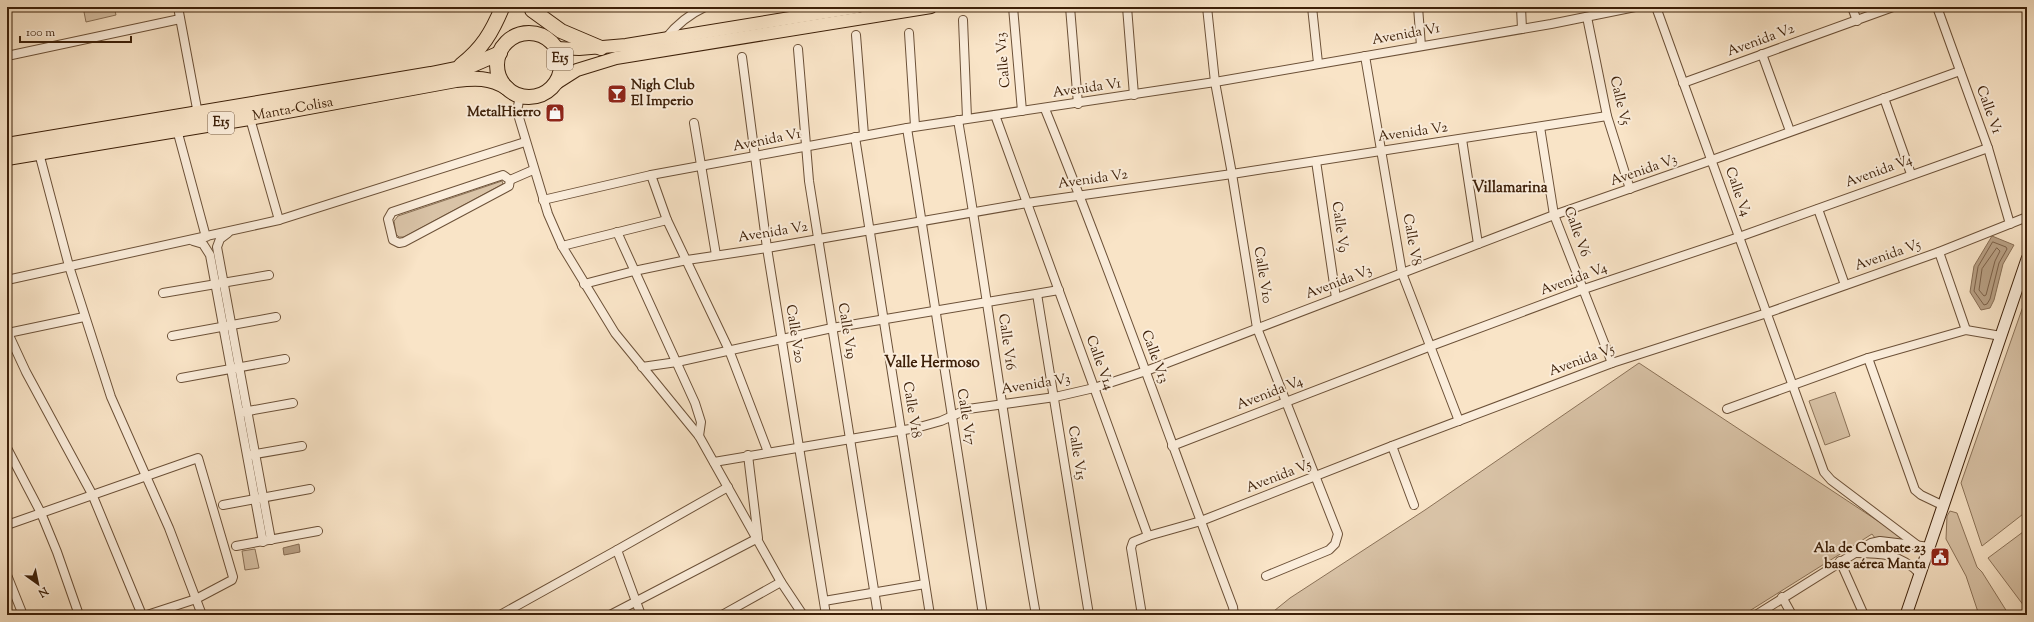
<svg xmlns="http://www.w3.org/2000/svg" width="2034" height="622" viewBox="0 0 2034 622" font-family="'Sorts Mill Goudy',serif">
<rect width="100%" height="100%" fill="#f9e4c7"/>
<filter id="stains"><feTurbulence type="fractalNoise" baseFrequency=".005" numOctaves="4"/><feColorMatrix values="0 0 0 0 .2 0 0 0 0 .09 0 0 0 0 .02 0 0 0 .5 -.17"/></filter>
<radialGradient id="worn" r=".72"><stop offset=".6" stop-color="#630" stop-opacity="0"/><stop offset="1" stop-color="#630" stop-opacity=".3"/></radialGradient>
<g fill="#d9c3a7" stroke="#8b7258">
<polygon points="83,7 114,7 116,15 86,22"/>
<polygon points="502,181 503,184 404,237 399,237 396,234 394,221 398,216"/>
<polygon points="2027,295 2027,511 1982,546 1961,483"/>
<polygon points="1639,363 1884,525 1903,540 1875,538 1872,534 1743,615 1269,615 1290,598 1425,510"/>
<polygon points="1835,392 1850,436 1825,445 1809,401"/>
<polygon points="1950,511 1957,513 1977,567 1982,572 2009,615 1979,615 1966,576 1946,539 1947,516"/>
<polygon points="2027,529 2027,610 1988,558"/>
<polygon points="255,549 259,568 245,570 242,551"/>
</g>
<g fill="#b9a186" stroke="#876d54">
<polygon points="1992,236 2014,245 2003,264 1994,300 1990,308 1981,310 1970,292 1974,266"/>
<polygon points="299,544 300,552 284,555 283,548"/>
</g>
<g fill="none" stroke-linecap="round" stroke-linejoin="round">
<g stroke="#7b6048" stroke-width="1">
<polygon points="1993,242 2006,247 2007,249 1999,263 1990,299 1987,304 1984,305 1974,291 1978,267"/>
<polygon points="1997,248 2000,251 1995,261 1986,295 1984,296 1979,290 1982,269"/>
</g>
<g stroke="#6c5138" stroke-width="10">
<g id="street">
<polyline points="178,7 198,114"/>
<polyline points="1013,7 1022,111"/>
<polyline points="1070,7 1078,104"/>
<polyline points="1127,7 1134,95"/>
<polyline points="1207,7 1215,82 1232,174 1257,328 1338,534 1335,544 1329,550 1266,576"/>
<polyline points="1312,7 1318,63"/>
<polyline points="1418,7 1421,46"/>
<polyline points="1521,7 1522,29"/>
<polyline points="1656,7 1824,472 1831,480 1917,545"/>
<polyline points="1852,7 1857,21"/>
<polyline points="1937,7 1988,148 2010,224"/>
<polyline points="1587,17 1607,116 1630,189"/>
<polyline points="963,20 967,118"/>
<polyline points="909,33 915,126"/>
<polyline points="856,35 864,135"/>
<path d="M666 38C677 24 688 15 705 7"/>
<polyline points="798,49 809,181 878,615"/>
<polyline points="1762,54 1790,131"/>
<polyline points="7,56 180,19"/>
<polyline points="1365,56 1402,273 1459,421"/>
<polyline points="742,57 767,248 826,615"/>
<polyline points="1683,83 1893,7"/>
<polyline points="520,96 517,111 548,214 562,246 615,333 699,436 781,582 803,615"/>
<polyline points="1884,98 1911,174"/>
<path d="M1045 109C1112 273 1170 441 1233 607L1234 615"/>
<polyline points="249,115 279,220"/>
<polyline points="995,115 1148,536 1133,542 1131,548 1142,615"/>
<path d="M958 120C986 284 1007 450 1036 615"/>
<polyline points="694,123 716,255"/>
<polyline points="176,126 206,237"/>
<polyline points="1540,127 1554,215 1612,363"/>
<polyline points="907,128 983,615"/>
<polyline points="855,137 930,615"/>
<polyline points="1462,139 1478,244"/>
<polyline points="39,153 69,266 111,397 169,528 202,615"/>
<polyline points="1316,161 1336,298"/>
<polygon points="503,175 510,180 509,186 404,242 399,243 393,240 388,219 392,212"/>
<polyline points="651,175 667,220 729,350 768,452"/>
<polyline points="510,180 533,170"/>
<polyline points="543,200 651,175 907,128 1215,82 1551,24 1635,7"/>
<polyline points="1818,209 1845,285"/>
<polyline points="617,232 695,403 701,422 699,436"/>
<polyline points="228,233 220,239 217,247 271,540"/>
<polyline points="193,241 203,244 210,255 263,542"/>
<polyline points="562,246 667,220"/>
<polyline points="1939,252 1966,330"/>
<polyline points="7,280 279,220 525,142"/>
<polyline points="584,284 634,271 687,260 767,248 1027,203 1232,174 1607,116"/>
<polyline points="163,293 269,275"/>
<polyline points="1037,294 1089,615"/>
<polyline points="7,331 26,372 92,494 142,615"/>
<polyline points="8,333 84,317"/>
<polyline points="172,336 276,317"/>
<polyline points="1868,358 1915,490 1921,495 1944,506"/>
<polyline points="642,367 677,362 832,328 1059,290"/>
<polyline points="181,378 285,359"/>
<polyline points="1727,409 1868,358 1966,330 2001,336"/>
<polyline points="243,412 293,403"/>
<polyline points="1172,446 1431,346 1584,289 1739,237 1988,148"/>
<polyline points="1392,446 1414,505"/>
<polyline points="7,448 41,513 57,552 79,615"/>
<polyline points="250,455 302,446"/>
<polyline points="714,462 916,428 941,421 968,409 1055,397 1094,388 1146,371 1554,215 1712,160 1960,71"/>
<polyline points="223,505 310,489"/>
<polyline points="7,525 198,458 233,577 232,580 196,599 147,615"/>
<polyline points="1148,536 1201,521 1392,446 1612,363 1767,313 1939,252 2027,217"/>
<polyline points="236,546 318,531"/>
<path d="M1855 553C1882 553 1901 554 1920 574"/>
<polyline points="1840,561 1864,615"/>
<polyline points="7,575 23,615"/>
<polyline points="1782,597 1792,615"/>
<polyline points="824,601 925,584"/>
<polyline points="500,615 617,550"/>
<polyline points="610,615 758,538 748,455"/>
<polyline points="641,615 617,550 728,487"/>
<polyline points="722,615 781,582"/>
<polyline points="1756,615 1871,543 1880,541 1930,547"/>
</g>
</g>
<g stroke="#3d2009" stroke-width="13">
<polyline id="secondary" points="1906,615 2027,259"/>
</g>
<g stroke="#3d2009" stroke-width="14">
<g id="primary">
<polyline points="556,48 579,49 626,45 857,7"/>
<polyline points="555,84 577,70 616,58 931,7"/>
</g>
</g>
<g stroke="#3d2009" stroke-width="16">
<g id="highway">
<polyline points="532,10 561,31 601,48"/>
<circle cx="529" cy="65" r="32"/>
<path d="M461 65C482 49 492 32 502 8"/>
<polyline points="7,145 431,74 470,66 500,53"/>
<path id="s1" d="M7 158 249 118 456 80C475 78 490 77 507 88"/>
</g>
</g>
<use href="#street" stroke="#fbeddb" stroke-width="8"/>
<use href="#secondary" stroke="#fbeddb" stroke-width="11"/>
<use href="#primary" stroke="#f9e4c7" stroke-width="12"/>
<use href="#highway" stroke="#f9e4c7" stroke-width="14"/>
</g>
<defs>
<g id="bar-square" transform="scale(1)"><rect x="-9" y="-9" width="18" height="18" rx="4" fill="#8f2418" stroke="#fbeddb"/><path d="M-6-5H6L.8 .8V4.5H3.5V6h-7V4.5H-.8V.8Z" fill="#fff"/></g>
<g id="shop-square" transform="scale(1)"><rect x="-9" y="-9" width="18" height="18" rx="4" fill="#8f2418" stroke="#fbeddb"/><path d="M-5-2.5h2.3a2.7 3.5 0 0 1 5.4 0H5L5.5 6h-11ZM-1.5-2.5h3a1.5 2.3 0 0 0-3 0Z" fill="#fff"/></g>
<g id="civic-square" transform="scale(1)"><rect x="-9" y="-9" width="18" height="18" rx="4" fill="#8f2418" stroke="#fbeddb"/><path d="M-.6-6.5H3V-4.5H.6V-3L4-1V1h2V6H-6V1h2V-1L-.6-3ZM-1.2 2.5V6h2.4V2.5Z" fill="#fff"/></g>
</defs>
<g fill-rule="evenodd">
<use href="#bar-square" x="617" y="94"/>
<use href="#shop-square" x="555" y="113"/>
<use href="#civic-square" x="1940" y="557"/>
</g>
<g text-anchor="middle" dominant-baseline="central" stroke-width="4" stroke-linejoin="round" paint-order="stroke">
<g fill="#fbeddb" stroke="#765e48" stroke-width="1">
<rect x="547" y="48" width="26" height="22" rx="3"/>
<rect x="208" y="112" width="26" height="22" rx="3"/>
</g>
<g font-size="13" font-weight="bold" fill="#3d2009">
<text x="560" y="59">E15</text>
<text x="221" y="123">E15</text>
</g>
<g font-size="14" fill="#3d2009" stroke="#fbeddb">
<text transform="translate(1406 35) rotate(-10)">Avenida V1</text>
<text transform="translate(1761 41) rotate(-20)">Avenida V2</text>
<text transform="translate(1004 60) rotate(-95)">Calle V13</text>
<text transform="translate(1087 89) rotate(-8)">Avenida V1</text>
<text transform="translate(1619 101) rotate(77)">Calle V5</text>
<text stroke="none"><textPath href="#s1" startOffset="290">Manta-Colisa</textPath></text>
<text transform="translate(1988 110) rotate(70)">Calle V1</text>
<text transform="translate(1413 133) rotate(-8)">Avenida V2</text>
<text transform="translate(767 141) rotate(-11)">Avenida V1</text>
<text transform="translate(1644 171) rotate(-19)">Avenida V3</text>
<text transform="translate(1879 172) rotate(-20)">Avenida V4</text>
<text transform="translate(1093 180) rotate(-8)">Avenida V2</text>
<text transform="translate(1737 192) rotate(71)">Calle V4</text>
<text transform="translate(1339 227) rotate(82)">Calle V9</text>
<text transform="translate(1576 232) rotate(70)">Calle V6</text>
<text transform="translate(773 233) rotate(-9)">Avenida V2</text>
<text transform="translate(1411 240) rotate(80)">Calle V8</text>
<text transform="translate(1888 256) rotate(-19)">Avenida V5</text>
<text transform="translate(1262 275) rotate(81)">Calle V10</text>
<text transform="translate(1574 280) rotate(-20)">Avenida V4</text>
<text transform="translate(1339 283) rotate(-21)">Avenida V3</text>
<text transform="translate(846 331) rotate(81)">Calle V19</text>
<text transform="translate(794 334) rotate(81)">Calle V20</text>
<text transform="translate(1006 342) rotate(82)">Calle V16</text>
<text transform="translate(1154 357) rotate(70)">Calle V13</text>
<text transform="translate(1582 361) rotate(-20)">Avenida V5</text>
<text transform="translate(1099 363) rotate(70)">Calle V14</text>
<text transform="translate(1036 385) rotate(-9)">Avenida V3</text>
<text transform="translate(1270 394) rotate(-21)">Avenida V4</text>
<text transform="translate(911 410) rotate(81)">Calle V18</text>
<text transform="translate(965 417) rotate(81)">Calle V17</text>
<text transform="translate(1076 453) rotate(81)">Calle V15</text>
<text transform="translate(1279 477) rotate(-21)">Avenida V5</text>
</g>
<g font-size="14" font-weight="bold" fill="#3d2009" stroke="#fbeddb" text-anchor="end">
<text x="631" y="86" text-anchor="start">Nigh Club<tspan x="631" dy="16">El Imperio</tspan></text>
<text x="541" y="113">MetalHierro</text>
<text x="1926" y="549">Ala de Combate 23<tspan x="1926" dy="16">base aérea Manta</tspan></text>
</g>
<g font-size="15" font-weight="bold" fill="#3d2009" stroke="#fbeddb">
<text x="1510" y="188">Villamarina</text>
<text x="932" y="363">Valle Hermoso</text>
</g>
</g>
<rect width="2034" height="622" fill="none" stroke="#f9e4c7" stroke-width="24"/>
<rect x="8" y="8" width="2018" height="606" fill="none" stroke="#3d2009" stroke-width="2"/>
<rect x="12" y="12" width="2010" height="598" fill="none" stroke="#3d2009"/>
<g transform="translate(38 584) rotate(147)" stroke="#fbeddb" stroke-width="3" paint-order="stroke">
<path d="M0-3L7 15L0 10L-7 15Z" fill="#3d2009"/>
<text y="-6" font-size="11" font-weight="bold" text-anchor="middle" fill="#3d2009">N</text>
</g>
<path d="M20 36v6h111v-6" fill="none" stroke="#3d2009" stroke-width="2"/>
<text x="26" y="36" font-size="12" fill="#3d2009" stroke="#fbeddb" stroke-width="3" paint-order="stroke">100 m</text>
<rect width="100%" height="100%" filter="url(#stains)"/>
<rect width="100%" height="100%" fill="url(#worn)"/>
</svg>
